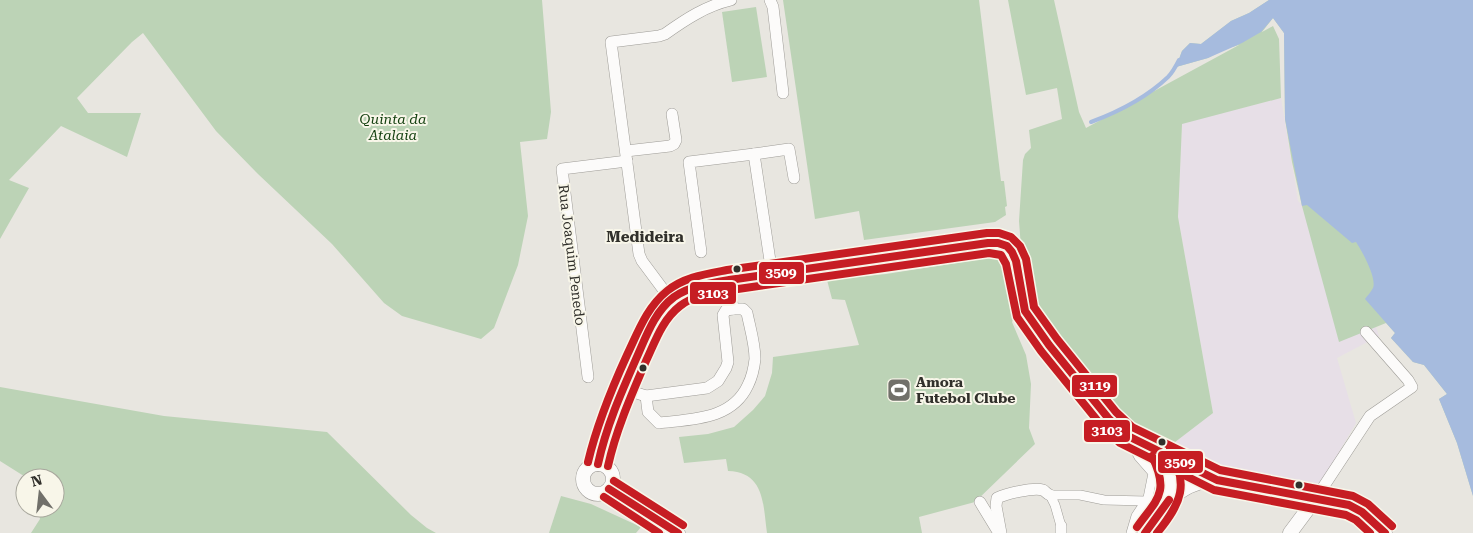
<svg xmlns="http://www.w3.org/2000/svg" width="1473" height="533" viewBox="0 0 1473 533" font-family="'Roboto Serif',serif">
<rect width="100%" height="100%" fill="#e8e6e0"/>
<polygon fill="#e7dfe7" points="1281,98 1298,201 1350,251 1379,336 1337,358 1356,423 1315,493 1166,449 1213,413 1178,217 1182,123"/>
<g fill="#bcd3b6">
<polygon points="0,0 542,0 551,112 547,139 520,142 528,216 518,265 494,328 481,339 402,316 384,303 332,244 258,174 216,131 143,33 132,42 77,98 88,113 141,113 127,157 61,126 9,180 29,188 0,239"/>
<polygon points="783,0 979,0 1001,181 1004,181 1007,206 1005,207 1006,215 995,222 864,240 859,211 815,219"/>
<polygon points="1008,0 1054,0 1079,112 1086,128 1239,45 1225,49 1208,58 1176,67 1182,51 1190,43 1201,44 1231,21 1249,13 1269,0 1436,0 1473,496 1457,443 1439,399 1447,394 1424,365 1413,362 1391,338 1395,333 1386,323 1339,342 1302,206 1292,162 1285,119 1284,33 1273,18 1262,32 1273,26 1279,39 1281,98 1182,124 1178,217 1213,413 1166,449 1120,421 1046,336 1049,329 1048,324 1038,317 1031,299 1022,261 1019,221 1023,160 1025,154 1031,148 1029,130 1062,119 1057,88 1026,95"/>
<polygon points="756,7 767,77 732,82 722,12"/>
<path d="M986 248 997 250 1004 260 1018 309 1012 322 1026 355 1031 384 1029 428 1035 444 975 502 919 517 922 533H767C763 505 765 472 728 471L726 459 684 463 679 437 708 434 734 427 753 410 765 396 772 373 773 357 859 345 845 300 832 299 827 280 886 274 988 258Z"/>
<polygon points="0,387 164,416 327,432 411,515 427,528 436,533 31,533 40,519 38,508 55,508 55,478 27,478 0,461"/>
<polygon points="561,496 591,504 641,527 636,533 549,533"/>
</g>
<path fill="#a6bbde" d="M1269 0H1473V496L1457 443 1439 399 1447 394 1424 365 1413 362 1391 338 1395 333 1365 299C1367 296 1371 292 1373 288 1377 278 1362 251 1356 242L1352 243 1307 205 1302 206 1285 119 1284 33 1273 18 1261 32 1242 43 1208 58 1176 67 1182 51 1190 43 1201 44 1231 21 1249 13Z"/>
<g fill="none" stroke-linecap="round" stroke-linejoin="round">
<path stroke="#a6bbde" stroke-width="4" d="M1091 122C1118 112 1147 97 1168 77 1173 72 1176 66 1179 60"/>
<g stroke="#9e9c97" stroke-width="10">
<g id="pedestrian">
<polyline points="1128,437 1139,457 1153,473 1148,498 1136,516 1131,533"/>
<polyline points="1061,526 1055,505 1050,495 1080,495 1104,500 1146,501"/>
</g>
</g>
<g stroke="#9e9c97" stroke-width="12">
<g id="minor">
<polyline points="770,0 773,7 783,93"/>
<polyline points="626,151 670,146 674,144 676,140 672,114"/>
<polyline points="754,154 789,149 794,178"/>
<polyline points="701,252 689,162 754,154 772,274"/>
<path d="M671 300 642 261 639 254 611 42 659 36 665 34C686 19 706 6 731 0"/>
<polyline points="588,377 562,169 627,161"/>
<polyline points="624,389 646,396 707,388 718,381 726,368 728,362 723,315 726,310 733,309 729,280"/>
<path d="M646 396 648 412 659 423C692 419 732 420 748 385 752 377 754 368 755 359 755 344 750 328 747 313L743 309H733"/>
<polyline points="1316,498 1370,416 1412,387 1408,380 1366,332"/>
<polyline points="980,502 997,530"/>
<polyline points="1061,526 1061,533"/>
<path d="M1001 533 996 506 997 498C1006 494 1033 487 1043 490 1045 491 1047 494 1050 495"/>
</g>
</g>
<g stroke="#9e9c97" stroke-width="15">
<g id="tertiary">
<path d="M1161 452C1171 470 1171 481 1169 500"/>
<path d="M598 464C606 420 632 370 650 328 670 291 689 286 729 280L988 243H998L1007 246 1012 252 1016 261 1025 311 1049 345 1109 419 1126 435 1217 480 1349 505 1362 512 1385 533"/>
<circle cx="598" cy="479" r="15"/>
<polyline points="609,489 678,533"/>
<path d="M1145 533C1164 505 1180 481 1217 480"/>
<polyline points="1290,533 1316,498"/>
</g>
</g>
<use href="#pedestrian" stroke="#fcfbfa" stroke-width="9"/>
<use href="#minor" stroke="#fcfbfa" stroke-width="11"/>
<use href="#tertiary" stroke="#fcfbfa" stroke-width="14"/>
<g stroke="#f8f6e9" stroke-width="11">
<g id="bus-1">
<path d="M598 464C606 427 621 393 636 359 646 337 654 312 674 297 690 286 710 283 729 280L988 243H998L1007 246 1012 252 1016 261 1025 311 1049 345 1109 419 1126 435 1217 480 1349 505 1362 512 1385 533"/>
<polyline points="609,489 678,533"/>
<polyline points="1145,533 1169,500"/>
</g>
</g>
<g stroke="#f8f6e9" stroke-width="11">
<g id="bus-2">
<path d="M608 466C616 430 631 396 646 361 655 342 662 320 680 306 694 295 713 293 731 290L989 253 1001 255 1006 264 1017 317 1041 351 1101 425 1120 443 1214 490 1346 515 1356 520 1370 533"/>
<polyline points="604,497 659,533"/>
<path d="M1157 533C1182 502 1189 485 1170 448"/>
</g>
</g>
<g stroke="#f8f6e9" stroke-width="11">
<g id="bus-3">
<path d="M588 462C597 424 611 390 627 355 638 332 647 307 667 291 684 277 706 274 727 270L987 233H999L1011 237 1020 246 1026 259 1034 307 1057 339 1116 412 1132 427 1220 470 1353 496 1368 504 1392 526"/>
<polyline points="614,481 683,525"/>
<path d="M1137 527C1157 499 1170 493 1152 456"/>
</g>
</g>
<use href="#bus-1" stroke="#c61d23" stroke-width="8"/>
<use href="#bus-2" stroke="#c61d23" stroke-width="8"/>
<use href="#bus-3" stroke="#c61d23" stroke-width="8"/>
</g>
<defs>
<g id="stadium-square" transform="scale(1.25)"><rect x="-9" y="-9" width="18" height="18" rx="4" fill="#71706a" stroke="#f8f6e9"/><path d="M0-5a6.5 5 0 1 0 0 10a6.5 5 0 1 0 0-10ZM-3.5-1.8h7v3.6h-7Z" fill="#fff"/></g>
</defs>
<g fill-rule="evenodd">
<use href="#stadium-square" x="899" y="390"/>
</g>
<g fill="#31302b" stroke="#f8f6e9" stroke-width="2">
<circle cx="737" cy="269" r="4.5"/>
<circle cx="643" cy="368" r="4.5"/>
<circle cx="1162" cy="442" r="4.5"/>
<circle cx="1299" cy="485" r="4.5"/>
</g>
<g text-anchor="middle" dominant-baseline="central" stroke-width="4" stroke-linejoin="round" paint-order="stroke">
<g font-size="14" font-style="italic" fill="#113e0d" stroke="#f8f6e9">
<text x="393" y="119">Quinta da<tspan x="393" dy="16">Atalaia</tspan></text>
</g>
<g font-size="14" fill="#31302b" stroke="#f8f6e9">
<text transform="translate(572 255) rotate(83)">Rua Joaquim Penedo</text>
</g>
<g font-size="14" font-weight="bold" fill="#31302b" stroke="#f8f6e9" text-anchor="start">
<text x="916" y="382">Amora<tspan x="916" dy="16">Futebol Clube</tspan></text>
</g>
<g font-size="15" font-weight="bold" fill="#31302b" stroke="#f8f6e9">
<text x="645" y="237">Medideira</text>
</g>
</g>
<g stroke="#f8f6e9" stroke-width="2">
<rect x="758" y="261" width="47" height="24" rx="5" fill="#c61d23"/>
<rect x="689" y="281" width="48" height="24" rx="5" fill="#c61d23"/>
<rect x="1071" y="374" width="47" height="24" rx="5" fill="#c61d23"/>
<rect x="1083" y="419" width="48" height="24" rx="5" fill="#c61d23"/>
<rect x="1157" y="450" width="47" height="24" rx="5" fill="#c61d23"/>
</g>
<g font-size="14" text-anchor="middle" font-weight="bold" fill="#fff">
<text x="781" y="277">3509</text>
<text x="713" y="298">3103</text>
<text x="1095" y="390">3119</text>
<text x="1107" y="435">3103</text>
<text x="1180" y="467">3509</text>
</g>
<g transform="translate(40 493) rotate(345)"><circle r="24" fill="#f8f6e9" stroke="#a8a79d"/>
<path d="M0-4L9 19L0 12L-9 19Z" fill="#71706a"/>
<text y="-8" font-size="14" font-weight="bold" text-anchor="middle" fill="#31302b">N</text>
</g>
</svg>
